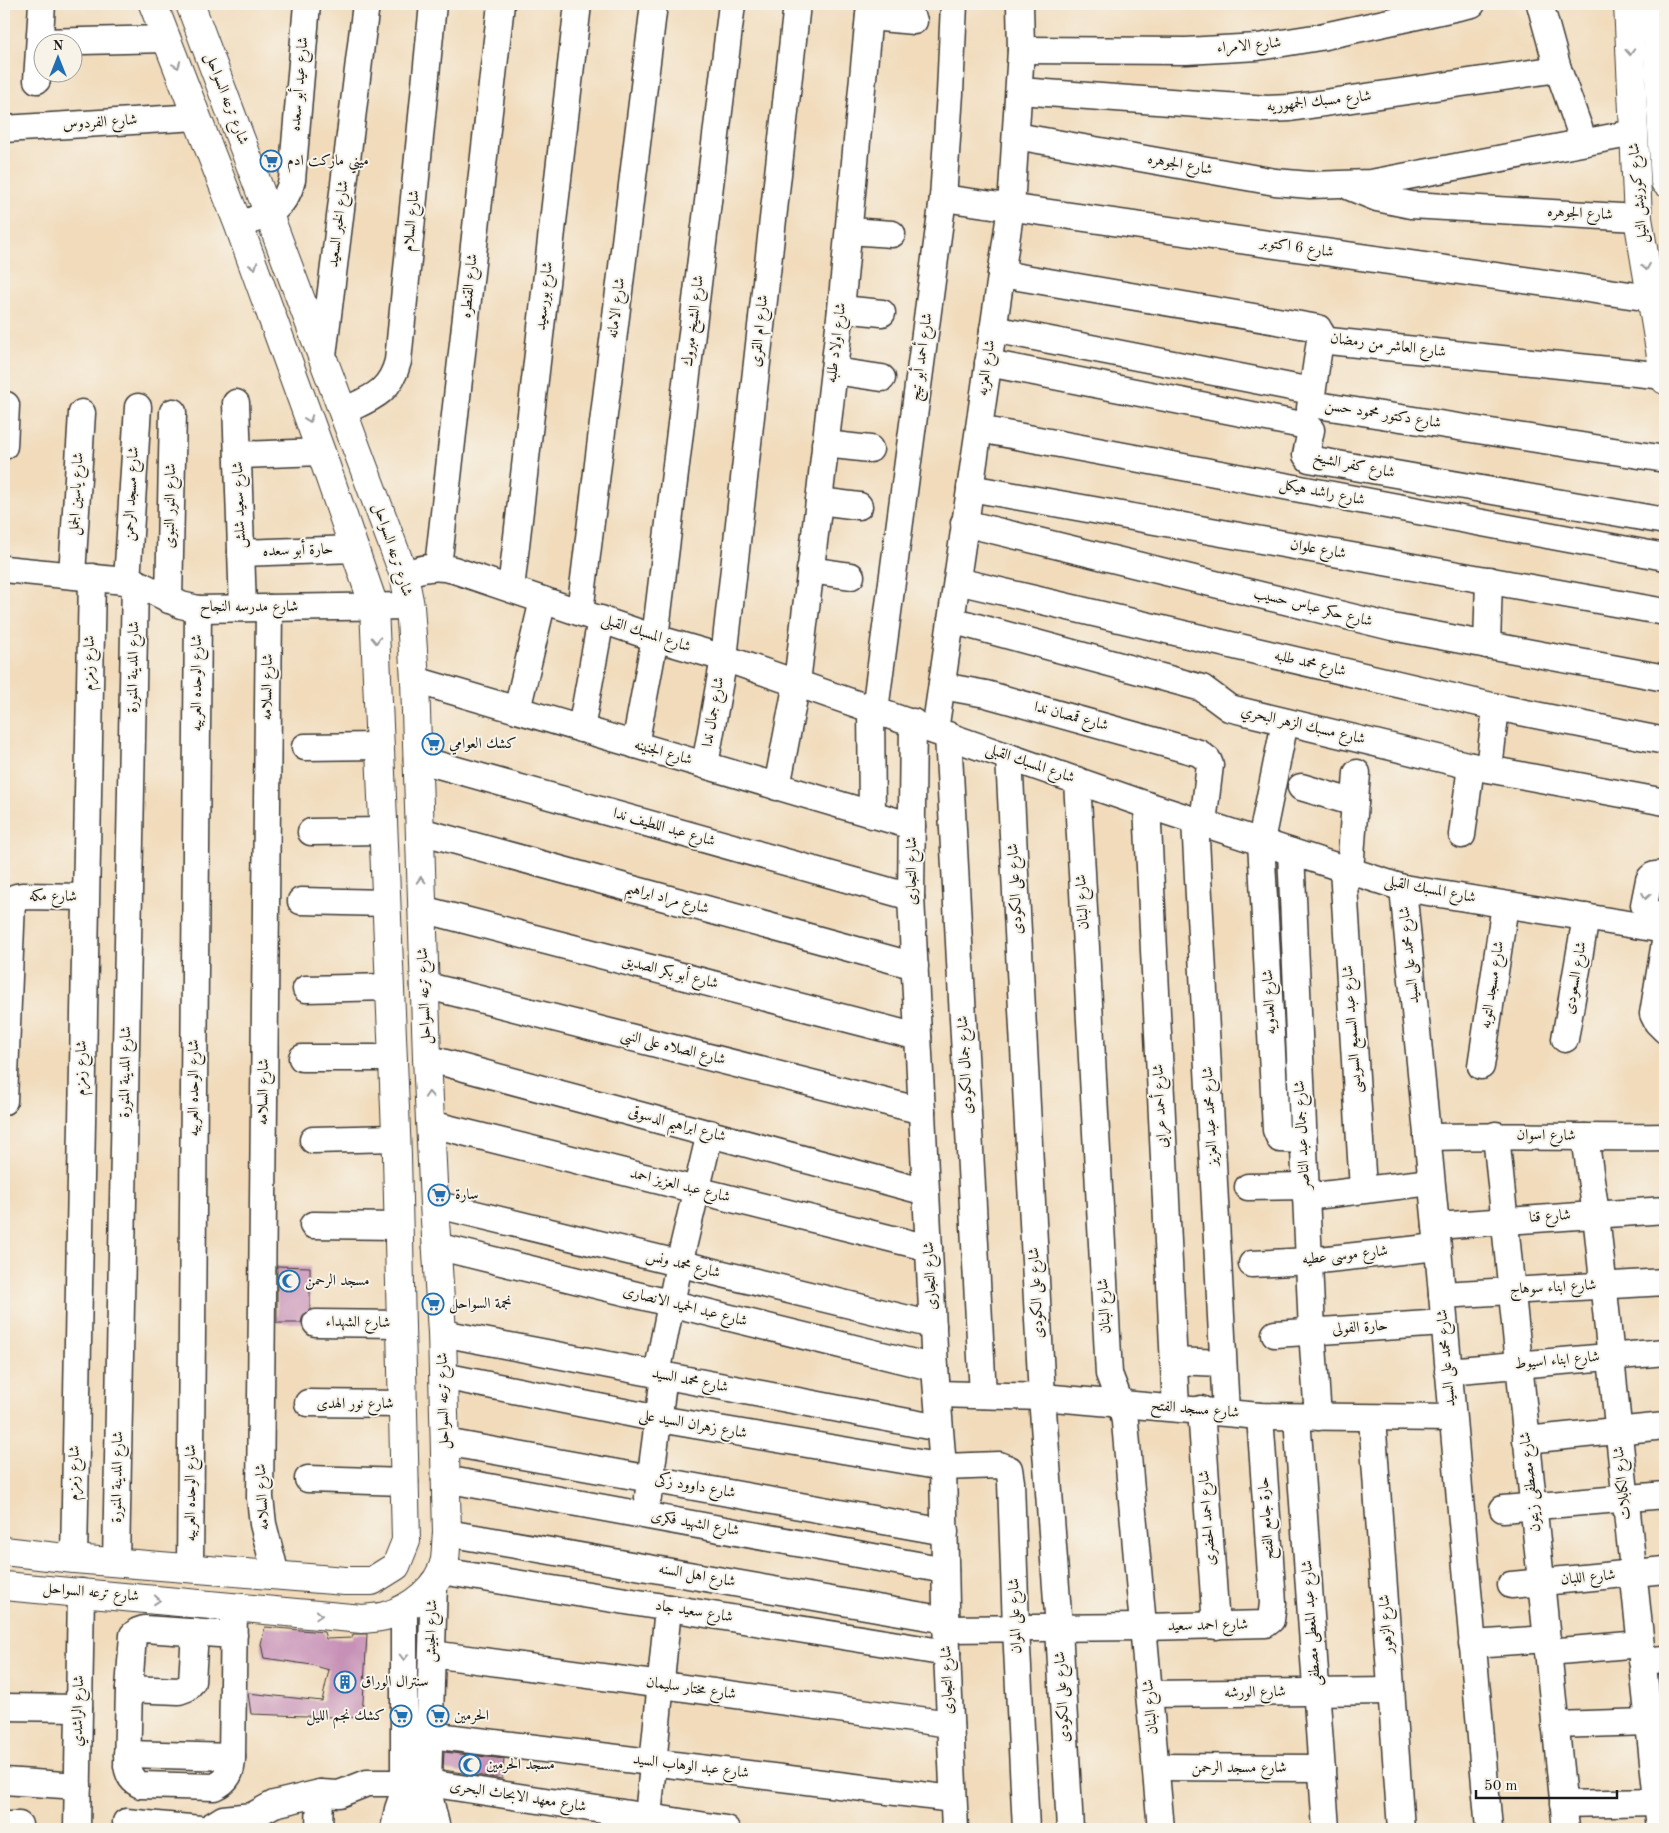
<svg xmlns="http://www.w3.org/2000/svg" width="1669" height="1833" viewBox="0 0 1669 1833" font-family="'Old Standard TT',Amiri,serif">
<rect width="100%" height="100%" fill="#f7f3e8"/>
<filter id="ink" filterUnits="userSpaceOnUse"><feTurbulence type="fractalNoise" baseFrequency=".02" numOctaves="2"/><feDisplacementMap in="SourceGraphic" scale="10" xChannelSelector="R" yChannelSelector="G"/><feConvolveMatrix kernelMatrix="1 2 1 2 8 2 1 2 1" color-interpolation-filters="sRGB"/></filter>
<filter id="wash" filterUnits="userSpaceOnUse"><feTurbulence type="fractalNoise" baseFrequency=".0096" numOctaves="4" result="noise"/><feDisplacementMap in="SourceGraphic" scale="20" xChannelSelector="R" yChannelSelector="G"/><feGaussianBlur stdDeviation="1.12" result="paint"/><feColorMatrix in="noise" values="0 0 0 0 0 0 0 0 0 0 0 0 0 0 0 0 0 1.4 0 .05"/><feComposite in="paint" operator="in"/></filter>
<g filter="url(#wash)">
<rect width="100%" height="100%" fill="#f1dbbb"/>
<g id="blocks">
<g fill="#c791b7">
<polygon points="277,1266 310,1267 310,1310 303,1315 301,1323 277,1323"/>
<polygon points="265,1627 324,1632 326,1639 352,1638 353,1634 367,1634 362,1718 251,1714 248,1693 322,1701 329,1670 312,1665 264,1658 261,1644"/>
<polygon points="444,1752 504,1759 502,1779 443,1770"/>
</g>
</g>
</g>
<g filter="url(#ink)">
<use href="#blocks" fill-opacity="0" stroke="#3c3934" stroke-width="1"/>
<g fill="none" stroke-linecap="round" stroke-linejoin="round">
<g stroke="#3c3934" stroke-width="29">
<g id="minor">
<polyline points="1540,4 1558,69 1584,142"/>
<polyline points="869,17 914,21"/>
<polyline points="40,42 167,39"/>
<polyline points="1021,50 1186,51 1258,47 1320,37 1472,4"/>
<polyline points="37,80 42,4"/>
<polyline points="1019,91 1267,109 1290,108 1558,69"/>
<polyline points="4,129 197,117"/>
<polyline points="1016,136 1275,182 1310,185 1371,183 1634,133"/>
<polyline points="1350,187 1377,198 1411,205 1638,218"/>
<polyline points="943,198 1651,298"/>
<path d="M239 226C265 214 285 211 292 180L307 4"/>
<polyline points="849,231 892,234"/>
<polyline points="1001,274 1318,328 1323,339 1329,341 1665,376"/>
<polyline points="841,309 882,313"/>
<polyline points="993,329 1306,390 1310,392 1313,401 1317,405 1665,459"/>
<polyline points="323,356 366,4"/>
<polyline points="988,363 1307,426 1311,430 1306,455 1309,459 1665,521"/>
<polyline points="834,371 882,378"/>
<polyline points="236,403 243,608"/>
<polyline points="1310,408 1321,333"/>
<path d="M344 411C371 398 390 393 398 361L433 4"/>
<polyline points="979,429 1665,557"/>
<polyline points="825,444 870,449"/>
<polyline points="4,446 6,405"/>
<polyline points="238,455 321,452"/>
<polyline points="970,488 1665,612"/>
<polyline points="819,501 859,506"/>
<polyline points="964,523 1392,627 1665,678"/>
<polyline points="241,553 355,549"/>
<polyline points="438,567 501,4"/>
<polyline points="4,569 135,582 181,605 198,609 410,606"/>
<polyline points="810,570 851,576"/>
<polyline points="72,575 82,413"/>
<path d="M404 575C421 568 436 565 454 570L655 638 724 658 1147 805 1403 888 1665 930"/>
<polyline points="127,581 138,407"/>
<polyline points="957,581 1496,707 1665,741"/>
<polyline points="511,589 578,4"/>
<polyline points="169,600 173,412"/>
<polyline points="269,608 260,1498 263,1524 276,1575"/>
<polyline points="580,612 654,4"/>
<polyline points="951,620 1202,688 1229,708 1471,766 1665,802"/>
<polyline points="1487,645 1489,580"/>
<polyline points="415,680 912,826"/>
<polyline points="942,686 986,694 1199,753 1208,760 1210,765 1203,823"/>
<polyline points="871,708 872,815"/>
<polyline points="517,710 543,600"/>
<polyline points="875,710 943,198 950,93 954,4"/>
<polyline points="913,722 911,897 935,1368 943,1467 947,1653 955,1829"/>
<polyline points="1285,722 1261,841 1276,1130 1280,1139 1303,1140"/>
<polyline points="581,729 601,619"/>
<polyline points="935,731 1011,207 1021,50 1020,4"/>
<polyline points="948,735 983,1395"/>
<polyline points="635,745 655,638 732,4"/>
<polyline points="305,747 379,746"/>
<polyline points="1009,757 1042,1397 1059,1628 1070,1829"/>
<polyline points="417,759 911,897"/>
<polyline points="705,765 724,658 797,4"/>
<polyline points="1489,769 1496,707"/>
<polyline points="1077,780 1109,1374 1123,1411 1125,1422 1161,1829"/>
<polyline points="777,787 797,682 819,501 841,309 870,4"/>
<polyline points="1301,787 1355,803"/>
<polyline points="1147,805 1176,1408"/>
<polyline points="1195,820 1226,1412"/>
<polyline points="420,831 915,966"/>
<polyline points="311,832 383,831"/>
<polyline points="1462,835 1471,766"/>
<polyline points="1291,852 1312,1331 1318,1417"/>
<polyline points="1343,869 1363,1189"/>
<polyline points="1350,871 1357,773"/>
<path d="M1665 875C1658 875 1653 873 1649 880L1644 905 1648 913 1665 916"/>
<polyline points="1403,888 1436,1226 1489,1829"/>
<polyline points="301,901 386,903"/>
<polyline points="422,909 918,1037"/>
<polyline points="1665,942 1653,1014 1657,1022 1665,1030"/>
<polyline points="424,985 922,1111"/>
<polyline points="306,989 389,987"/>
<polyline points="1565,1039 1586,917"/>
<polyline points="302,1058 392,1058"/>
<polyline points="427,1058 926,1192"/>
<polyline points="1481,1066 1505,905"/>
<polyline points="4,1101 12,901 16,897 22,896 85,897"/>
<polyline points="431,1124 929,1248"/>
<polyline points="1496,1135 1566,1829"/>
<path d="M1427 1137C1507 1135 1586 1138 1665 1137"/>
<polyline points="1585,1137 1596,1214 1660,1829"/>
<polyline points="313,1140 396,1138"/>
<polyline points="1248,1187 1306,1186"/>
<polyline points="1306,1197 1431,1182"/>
<polyline points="434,1204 933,1325"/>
<polyline points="313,1225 398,1226"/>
<polyline points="1436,1226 1665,1210"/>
<polyline points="436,1246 935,1368"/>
<polyline points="1252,1264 1310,1261 1437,1247"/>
<polyline points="1442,1295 1665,1282"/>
<polyline points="316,1323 401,1324"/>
<polyline points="442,1333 939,1428"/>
<polyline points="1275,1334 1444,1323"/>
<polyline points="1173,1361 1223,1363"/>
<polyline points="1448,1371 1665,1352"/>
<polyline points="657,1374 679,1264 710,1133"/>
<polyline points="443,1376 659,1419 943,1467 999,1465 1009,1469 1011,1482 1016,1628 1026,1829"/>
<polyline points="938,1394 1042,1397 1260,1416 1452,1418"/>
<polyline points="308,1403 402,1404"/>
<polyline points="1201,1409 1216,1626"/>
<polyline points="1297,1417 1326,1829"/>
<polyline points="1372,1418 1401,1829"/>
<polyline points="1526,1440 1665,1426"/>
<polyline points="445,1442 945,1532"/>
<polyline points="308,1479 405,1482"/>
<polyline points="445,1479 945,1570"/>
<polyline points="648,1497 664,1376"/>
<polyline points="1503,1509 1665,1495"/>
<polyline points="447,1533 946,1620"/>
<polyline points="74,1559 92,577"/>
<polyline points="116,1562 135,582"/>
<polyline points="190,1568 198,609"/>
<polyline points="441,1571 947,1653"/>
<polyline points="434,1582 428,1783 429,1795 437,1829"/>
<polyline points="1511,1585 1665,1570"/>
<polyline points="404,1608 404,1792 419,1825 424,1829"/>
<polyline points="946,1629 1144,1627 1266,1624 1271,1620 1273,1603 1260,1416"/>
<path d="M234 1635 144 1629 138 1631 133 1635 129 1689 127 1766C129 1776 132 1781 141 1785L214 1787C228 1781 232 1772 232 1757L234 1607"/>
<polyline points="1472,1644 1547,1639"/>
<polyline points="1548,1652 1640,1644"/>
<polyline points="432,1654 950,1724"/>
<polyline points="1642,1661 1665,1659"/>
<polyline points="129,1689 179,1691 187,1688 192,1682 195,1632"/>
<polyline points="1149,1694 1391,1691"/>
<polyline points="4,1707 79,1708"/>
<polyline points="1555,1725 1648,1722"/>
<polyline points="430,1735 953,1799"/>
<polyline points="127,1754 232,1757"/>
<polyline points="1156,1767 1322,1768"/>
<polyline points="4,1781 78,1786"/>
<polyline points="1563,1804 1657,1802"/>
<polyline points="648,1817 668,1608"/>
<polyline points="126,1822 200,1829"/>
<polyline points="4,1825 19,1825"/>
<polyline points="77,1829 81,1592"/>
<polyline points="207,1829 223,1819 252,1816 274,1804 320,1793 339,1794 367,1783 428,1783 726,1829"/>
<polyline points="319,1829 320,1793"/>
<polyline points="394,1829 398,1809 404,1792"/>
</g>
</g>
<g stroke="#3c3934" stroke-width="30">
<g id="major">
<polyline points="1628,4 1638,218 1665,380"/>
<polyline points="1655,4 1665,182"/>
<polyline points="4,1551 74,1559 345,1581 372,1581 396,1566 406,1541 397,1156 374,606 321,452 239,226 153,4"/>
<path d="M4 1586 362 1619C369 1618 378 1618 385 1616 411 1608 439 1588 445 1560 446 1551 446 1541 447 1533L442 1333 434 1204 427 1058 415 680 410 606 404 575 190 4"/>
</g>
</g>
<use href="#minor" stroke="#fff" stroke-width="26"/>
<use href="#major" stroke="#fff" stroke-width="28"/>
</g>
<defs><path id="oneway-chevron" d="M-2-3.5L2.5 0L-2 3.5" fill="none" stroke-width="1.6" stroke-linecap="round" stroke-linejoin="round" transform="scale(1.25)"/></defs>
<g stroke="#999">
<use href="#oneway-chevron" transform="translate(1630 52) rotate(87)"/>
<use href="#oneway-chevron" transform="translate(177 65) rotate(69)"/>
<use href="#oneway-chevron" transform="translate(254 266) rotate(70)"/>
<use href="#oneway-chevron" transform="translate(1646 267) rotate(81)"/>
<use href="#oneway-chevron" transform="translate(309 419) rotate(70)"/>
<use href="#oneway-chevron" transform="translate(376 640) rotate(88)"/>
<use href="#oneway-chevron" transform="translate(421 880) rotate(-92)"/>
<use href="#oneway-chevron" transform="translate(1646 896) rotate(100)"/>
<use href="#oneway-chevron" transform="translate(429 1095) rotate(-93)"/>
<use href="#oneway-chevron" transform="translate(157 1600) rotate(5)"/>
<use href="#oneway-chevron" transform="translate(319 1615) rotate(5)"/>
<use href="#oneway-chevron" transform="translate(404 1657) rotate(90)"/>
</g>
</g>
<defs>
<g id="supermarket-ring" transform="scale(1.125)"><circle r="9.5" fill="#f7f3e8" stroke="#1f6fb2" stroke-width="1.5"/><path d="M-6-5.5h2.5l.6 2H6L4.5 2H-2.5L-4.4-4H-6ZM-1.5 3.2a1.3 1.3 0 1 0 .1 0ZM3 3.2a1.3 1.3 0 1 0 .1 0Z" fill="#1f6fb2"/></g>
<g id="mosque-ring" transform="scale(1.125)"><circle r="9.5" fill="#f7f3e8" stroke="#1f6fb2" stroke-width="1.5"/><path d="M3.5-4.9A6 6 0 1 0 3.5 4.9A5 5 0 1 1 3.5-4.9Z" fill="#1f6fb2"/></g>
<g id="building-ring" transform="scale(1.125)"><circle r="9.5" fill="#f7f3e8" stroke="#1f6fb2" stroke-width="1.5"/><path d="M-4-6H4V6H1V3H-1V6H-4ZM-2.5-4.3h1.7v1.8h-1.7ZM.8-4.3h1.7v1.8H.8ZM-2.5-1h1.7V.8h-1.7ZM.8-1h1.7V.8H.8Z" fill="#1f6fb2"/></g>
</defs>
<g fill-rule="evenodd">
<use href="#supermarket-ring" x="271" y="161"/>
<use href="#supermarket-ring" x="433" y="744"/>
<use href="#supermarket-ring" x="439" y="1195"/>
<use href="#mosque-ring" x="289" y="1281"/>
<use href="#supermarket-ring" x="433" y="1304"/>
<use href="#building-ring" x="345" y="1682"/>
<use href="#supermarket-ring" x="401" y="1716"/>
<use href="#supermarket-ring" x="438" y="1716"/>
<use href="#mosque-ring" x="470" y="1765"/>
</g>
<g text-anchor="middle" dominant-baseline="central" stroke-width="4" stroke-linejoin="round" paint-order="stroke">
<g font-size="15" fill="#1c1c1c" stroke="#f7f3e8">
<text transform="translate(1249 46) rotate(-5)">شارع الامراء</text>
<text transform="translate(300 84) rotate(-85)">شارع عيد أبو سعده</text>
<text transform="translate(226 99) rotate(69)">شارع ترعه السواحل</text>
<text transform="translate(1319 102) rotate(-6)">شارع مسبك الجمهوريه</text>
<text transform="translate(100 123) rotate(-4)">شارع الفردوس</text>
<text transform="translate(1180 165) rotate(10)">شارع الجوهره</text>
<text transform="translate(1639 193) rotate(-95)">شارع كورنيش النيل</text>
<text transform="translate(1580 214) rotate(3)">شارع الجوهره</text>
<text transform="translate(412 221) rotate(-84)">شارع السلام</text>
<text transform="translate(339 224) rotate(-83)">شارع الخبر السعيد</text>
<text transform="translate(1297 248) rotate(8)">شارع 6 اكتوبر</text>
<text transform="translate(470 286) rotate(-84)">شارع القنطره</text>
<text transform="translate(545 296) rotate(-84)">شارع بورسعيد</text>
<text transform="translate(617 308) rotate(-83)">شارع الامانه</text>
<text transform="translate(694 321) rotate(-83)">شارع الشيخ مبروك</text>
<text transform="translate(760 331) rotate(-84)">شارع ام القرى</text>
<text transform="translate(837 343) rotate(-83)">شارع اولاد طلبه</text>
<text transform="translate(1388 346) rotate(7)">شارع العاشر من رمضان</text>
<text transform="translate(922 357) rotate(-82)">شارع أحمد أبو تيج</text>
<text transform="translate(987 368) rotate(-82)">شارع العزبه</text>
<text transform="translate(1383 415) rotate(9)">شارع دكتور محمود حسن</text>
<text transform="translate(1354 466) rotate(11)">شارع كفر الشيخ</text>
<text transform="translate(1322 493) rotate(11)">شارع راشد هيكل</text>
<text transform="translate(77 494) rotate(-87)">شارع ياسين الجمل</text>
<text transform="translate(132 494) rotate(-87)">شارع مسجد الرحمن</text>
<text transform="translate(240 505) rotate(-92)">شارع سعيد شلش</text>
<text transform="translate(171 506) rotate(-89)">شارع النور النبوى</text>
<text transform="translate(392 550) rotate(72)">شارع ترعه السواحل</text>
<text transform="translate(1318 550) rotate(10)">شارع علوان</text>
<text transform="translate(298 551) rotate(-2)">حارة أبو سعده</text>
<text x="249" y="607">شارع مدرسه النجاح</text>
<text transform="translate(1313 608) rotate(14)">شارع حكر عباس حسيب</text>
<text transform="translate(646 634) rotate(18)">شارع المسبك القبلى</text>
<text transform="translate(90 663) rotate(-89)">شارع زمزم</text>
<text transform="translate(1310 664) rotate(13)">شارع محمد طلبه</text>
<text transform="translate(134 667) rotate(-89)">شارع المدينة المنورة</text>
<text transform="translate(197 683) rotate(-90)">شارع الوحده العربيه</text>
<text transform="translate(268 687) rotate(-89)">شارع السلامه</text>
<text transform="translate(714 712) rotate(-80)">شارع جمال ندا</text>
<text transform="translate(1071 717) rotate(15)">شارع قمصان ندا</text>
<text transform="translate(1303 726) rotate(13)">شارع مسبك الزهر البحري</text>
<text transform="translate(663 753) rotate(16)">شارع الجنينه</text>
<text transform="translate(1030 764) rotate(19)">شارع المسبك القبلى</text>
<text transform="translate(664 828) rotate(16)">شارع عبد اللطيف ندا</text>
<text transform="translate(912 871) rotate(-90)">شارع التجارى</text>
<text transform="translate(1016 889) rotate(-93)">شارع على الكودى</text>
<text transform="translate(1430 890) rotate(11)">شارع المسبك القبلى</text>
<text transform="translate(53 897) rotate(1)">شارع مكه</text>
<text transform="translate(667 899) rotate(15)">شارع مراد ابراهيم</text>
<text transform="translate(1083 902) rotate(-93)">شارع البنان</text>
<text transform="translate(1410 955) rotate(-96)">شارع محمد على السيد</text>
<text transform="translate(670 973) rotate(14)">شارع أبو بكر الصديق</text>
<text transform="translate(1576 978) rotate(-80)">شارع السعودى</text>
<text transform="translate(1493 985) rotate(-81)">شارع مسجد التوبه</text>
<text transform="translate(425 996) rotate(-92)">شارع ترعه السواحل</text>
<text transform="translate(1270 1002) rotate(-93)">شارع العدويه</text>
<text transform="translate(1353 1029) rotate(-94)">شارع عبد السميع السويسى</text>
<text transform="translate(673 1048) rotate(14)">شارع الصلاه على النبى</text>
<text transform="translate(966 1065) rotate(-93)">شارع جمال الكودى</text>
<text transform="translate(82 1068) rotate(-89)">شارع زمزم</text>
<text transform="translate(126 1072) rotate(-89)">شارع المدينة المنورة</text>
<text transform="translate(194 1088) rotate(-90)">شارع الوحده العربيه</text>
<text transform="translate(264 1092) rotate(-89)">شارع السلامه</text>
<text transform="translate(1161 1106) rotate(-93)">شارع أحمد عرابى</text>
<text transform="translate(1211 1116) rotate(-93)">شارع محمد عبد العزيز</text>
<text transform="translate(677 1125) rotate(15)">شارع ابراهيم الدسوقى</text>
<text transform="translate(1303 1135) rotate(-93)">شارع جمال عبد الناصر</text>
<text transform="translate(1546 1136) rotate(1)">شارع اسوان</text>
<text transform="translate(680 1186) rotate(14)">شارع عبد العزيز احمد</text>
<text transform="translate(1550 1217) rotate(-4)">شارع قنا</text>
<text transform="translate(1345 1256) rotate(-6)">شارع موسى عطيه</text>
<text transform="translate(683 1265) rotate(14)">شارع محمد ونس</text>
<text transform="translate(931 1276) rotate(-93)">شارع التجارى</text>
<text transform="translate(1553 1288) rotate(-3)">شارع ابناء سوهاج</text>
<text transform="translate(1037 1293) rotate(-93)">شارع على الكودى</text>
<text transform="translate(1105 1306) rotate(-93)">شارع البنان</text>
<text transform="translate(685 1307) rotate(14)">شارع عبد الحميد الانصارى</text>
<text transform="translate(358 1323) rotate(1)">شارع الشهداء</text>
<text transform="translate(1360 1328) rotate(-4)">حارة الفولى</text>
<text transform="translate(1447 1358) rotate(-95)">شارع محمد على السيد</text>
<text transform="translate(1557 1361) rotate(-5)">شارع ابناء اسيوط</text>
<text transform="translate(690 1381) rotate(11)">شارع محمد السيد</text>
<text transform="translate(444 1401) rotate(-91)">شارع ترعه السواحل</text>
<text x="355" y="1404">شارع نور الهدى</text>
<text transform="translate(1195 1410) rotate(5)">شارع مسجد الفتح</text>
<text transform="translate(693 1425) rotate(10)">شارع زهران السيد على</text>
<text transform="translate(75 1473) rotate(-89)">شارع زمزم</text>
<text transform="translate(118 1477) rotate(-89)">شارع المدينة المنورة</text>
<text transform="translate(1531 1482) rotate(-96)">شارع مصطفى زيتون</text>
<text transform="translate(1623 1483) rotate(-96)">شارع الكابلات</text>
<text transform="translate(695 1487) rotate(10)">شارع داوود زكى</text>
<text transform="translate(191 1493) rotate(-90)">شارع الوحده العربيه</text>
<text transform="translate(263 1497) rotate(-93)">شارع السلامه</text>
<text transform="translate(1208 1518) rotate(-94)">شارع احمد الحضرى</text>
<text transform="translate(1267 1518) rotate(-94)">حارة جامع الفتح</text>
<text transform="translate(695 1524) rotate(10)">شارع الشهيد فكرى</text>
<text transform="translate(697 1576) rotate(10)">شارع اهل السنه</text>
<text transform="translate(1588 1578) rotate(-5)">شارع اللبان</text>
<text transform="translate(91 1593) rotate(5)">شارع ترعه السواحل</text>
<text transform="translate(694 1612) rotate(9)">شارع سعيد جاد</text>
<text transform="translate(1016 1616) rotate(-92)">شارع على الموان</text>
<text transform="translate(1312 1623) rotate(-94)">شارع عبد المعطى مصطفى</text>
<text transform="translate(1387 1624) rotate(-94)">شارع الزهور</text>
<text transform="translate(1208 1626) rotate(-1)">شارع احمد سعيد</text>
<text transform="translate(432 1631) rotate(-88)">شارع الجيش</text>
<text transform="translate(948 1680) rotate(-92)">شارع التجارى</text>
<text transform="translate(691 1689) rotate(8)">شارع مختار سليمان</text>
<text transform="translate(1255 1693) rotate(-1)">شارع الورشه</text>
<text transform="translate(1063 1697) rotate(-93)">شارع على الكودى</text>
<text transform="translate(1151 1707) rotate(-95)">شارع البنان</text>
<text transform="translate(79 1711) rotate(-89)">شارع الراشدي</text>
<text transform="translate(691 1767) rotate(7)">شارع عبد الوهاب السيد</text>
<text x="1239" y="1768">شارع مسجد الرحمن</text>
<text transform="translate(518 1797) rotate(9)">شارع معهد الابحاث البحرى</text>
</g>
<g font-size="15" fill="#1c1c1c" stroke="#f7f3e8" text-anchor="start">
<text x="287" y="161">ميني ماركت ادم</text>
<text x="449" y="744">كشك العوامي</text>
<text x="455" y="1195">سارة</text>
<text x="305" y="1281">مسجد الرحمن</text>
<text x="449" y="1304">نجمة السواحل</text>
<text x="361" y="1682">سنترال الوراق</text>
<text x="385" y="1716" text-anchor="end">كشك نجم الليل</text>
<text x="454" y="1716">الحرمين</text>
<text x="486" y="1765">مسجد الحرمين</text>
</g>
</g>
<rect width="1669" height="1833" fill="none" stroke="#f7f3e8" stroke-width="20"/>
<g transform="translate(58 58)"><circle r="24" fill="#f7f3e8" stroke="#9f9d96"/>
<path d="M0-4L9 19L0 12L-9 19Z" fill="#1f6fb2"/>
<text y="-8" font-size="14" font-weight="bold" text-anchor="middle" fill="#1c1c1c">N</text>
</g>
<path d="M1476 1790v8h141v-8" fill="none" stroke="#1c1c1c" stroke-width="2.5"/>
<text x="1484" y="1790" font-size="15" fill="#1c1c1c" stroke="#f7f3e8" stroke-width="4" paint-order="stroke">50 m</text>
</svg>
